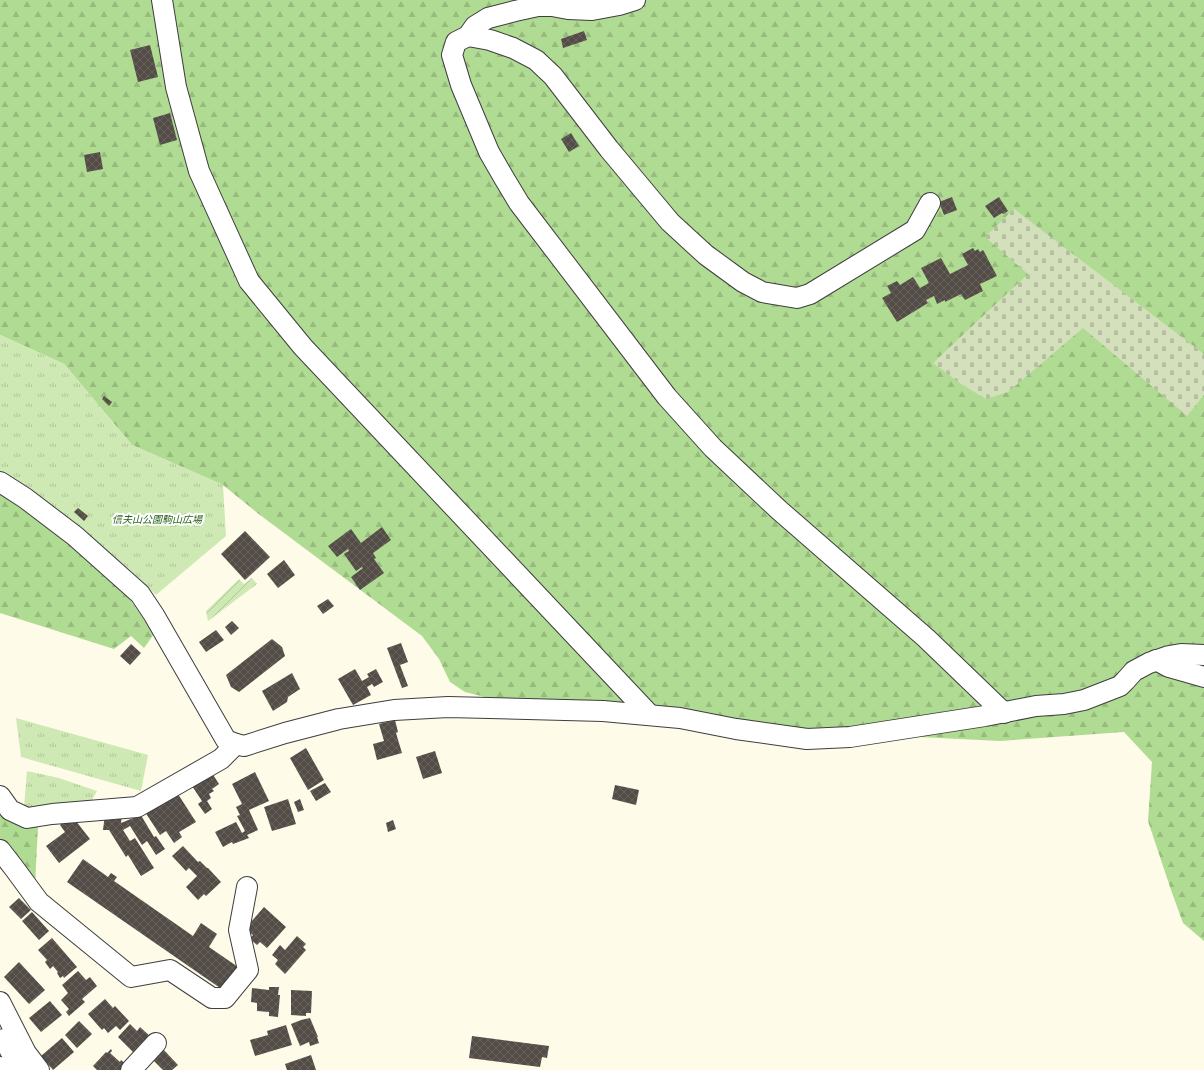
<svg xmlns="http://www.w3.org/2000/svg" width="1204" height="1070" viewBox="0 0 1204 1070" font-family="'Libre Baskerville','Noto Sans JP',serif">
<defs>
<pattern id="forest-firs" width="22" height="20" patternUnits="userSpaceOnUse"><rect width="22" height="20" fill="#b0db92"/><path d="M5 1l3.5 6h-7zM16 11l3.5 6h-7z" fill="#96bb7d"/></pattern>
<pattern id="cemetery-stones" width="16" height="16" patternUnits="userSpaceOnUse"><rect width="16" height="16" fill="#d3e0bb"/><path d="M2 7V4a2 2 0 0 1 4 0v3zM10 15v-3a2 2 0 0 1 4 0v3z" fill="#b4bf9f"/></pattern>
<pattern id="park-tufts" width="24" height="20" patternUnits="userSpaceOnUse"><rect width="24" height="20" fill="#cee9b3"/><path d="M3 7l-1-3M5 7V3M7 7l1-3M15 17l-1-3M17 17v-4M19 17l1-3" fill="none" stroke="#b0c699"/></pattern>
<pattern id="garden-furrows" width="10" height="10" patternUnits="userSpaceOnUse"><rect width="10" height="10" fill="#cee9b3"/><path d="M-1 1l2-2M0 10L10 0M9 11l2-2" fill="none" stroke="#b0c699"/></pattern>
<pattern id="building-cross-hatch" width="8" height="8" patternUnits="userSpaceOnUse"><rect width="8" height="8" fill="#544d47"/><path d="M0 0l8 8M0 8l8-8" fill="none" stroke="#68625d"/></pattern>
</defs>
<rect width="100%" height="100%" fill="#fffbe9"/>
<g fill="url(#forest-firs)">
<polygon points="0,0 1204,0 1204,941 1183,923 1171,890 1148,821 1152,762 1124,732 1000,741 778,730 489,698 465,692 450,682 439,659 422,636 260,515 223,485 132,445 64,364 0,335"/>
<polygon points="0,491 67,541 122,588 154,634 144,648 131,636 114,649 0,613"/>
<polygon points="0,809 38,826 35,885 0,845"/>
</g>
<polygon fill="url(#cemetery-stones)" points="1014,209 1204,354 1204,395 1187,416 1083,328 1008,392 986,399 961,384 933,363 1028,274 985,237"/>
<g fill="url(#park-tufts)">
<polygon points="0,335 64,364 132,445 223,485 226,536 156,595 130,570 78,529 45,500 28,487 0,472"/>
<polygon points="16,718 148,755 141,791 21,757"/>
<polygon points="27,771 59,778 97,791 88,807 24,807"/>
</g>
<polygon fill="url(#garden-furrows)" points="252,578 257,584 208,621 206,611 239,579 244,584"/>
<g fill="url(#building-cross-hatch)">
<polygon points="584,31 587,40 563,48 561,39"/>
<polygon points="150,45 158,77 138,82 130,50"/>
<polygon points="170,113 177,140 160,145 153,118"/>
<polygon points="571,133 579,146 569,152 561,139"/>
<polygon points="100,152 103,169 87,172 84,155"/>
<polygon points="952,197 957,210 944,215 939,202"/>
<polygon points="999,197 1008,211 1003,214 1002,213 994,218 985,206"/>
<polygon points="973,248 975,251 978,249 980,252 983,250 997,276 980,284 983,291 965,300 961,294 945,302 945,300 937,304 934,296 926,300 928,303 897,322 882,298 891,293 887,286 897,281 900,285 913,277 920,288 929,283 921,268 941,258 950,274 968,265 962,254"/>
<polygon points="104,396 112,402 109,406 102,399"/>
<polygon points="78,508 88,516 84,521 74,512"/>
<polygon points="382,527 391,540 373,553 376,558 374,559 384,573 360,590 351,577 363,568 362,567 356,571 344,554 349,551 348,549 337,557 328,546 351,529 361,543"/>
<polygon points="245,531 270,557 245,580 221,554"/>
<polygon points="284,560 295,575 278,588 267,574"/>
<polygon points="328,599 334,606 323,614 317,606"/>
<polygon points="232,621 239,628 231,635 225,627"/>
<polygon points="216,630 224,640 206,652 199,642"/>
<polygon points="272,639 282,647 285,656 239,692 231,687 226,675"/>
<polygon points="401,643 408,662 400,665 408,686 402,688 387,648"/>
<polygon points="131,644 141,653 130,665 120,656"/>
<polygon points="355,669 362,681 369,677 367,674 376,669 383,682 374,687 372,684 367,687 371,695 353,705 338,679"/>
<polygon points="292,673 300,689 288,697 287,702 273,711 262,691"/>
<polygon points="395,720 398,732 396,733 402,753 377,760 373,744 384,741 379,724"/>
<polygon points="306,748 324,780 308,790 290,758"/>
<polygon points="435,751 442,773 423,779 416,757"/>
<polygon points="210,770 219,784 212,789 214,791 209,794 211,798 207,801 212,809 205,814 198,804 202,801 190,783"/>
<polygon points="255,772 269,801 249,810 258,830 247,835 249,838 233,844 232,842 223,847 215,832 236,822 242,833 245,831 237,816 240,815 236,807 242,804 232,784"/>
<polygon points="325,783 331,792 316,801 310,791"/>
<polygon points="615,785 639,790 636,805 612,799"/>
<polygon points="176,791 196,822 179,832 182,837 174,843 166,831 160,835 145,812"/>
<polygon points="288,799 296,824 272,831 264,807"/>
<polygon points="300,799 304,810 298,812 294,802"/>
<polygon points="105,814 122,815 121,823 138,816 140,817 142,817 154,837 156,836 165,849 156,855 147,841 142,845 130,826 123,830 130,841 135,838 154,868 141,876 128,855 126,857 109,830 103,830"/>
<polygon points="72,816 90,839 59,863 46,846 65,832 60,825"/>
<polygon points="393,820 396,829 388,832 386,823"/>
<polygon points="183,846 198,862 200,861 207,868 208,868 221,882 206,896 204,894 198,900 186,887 197,876 189,868 186,871 172,856"/>
<polygon points="83,859 108,877 111,873 117,877 114,881 193,936 201,923 217,934 209,947 238,967 223,990 67,882"/>
<polygon points="19,898 31,910 21,919 9,907"/>
<polygon points="264,907 286,927 267,948 260,942 257,945 250,939 253,935 245,929"/>
<polygon points="32,912 49,931 39,940 22,921"/>
<polygon points="297,936 306,944 303,947 306,950 285,974 275,964 278,960 272,955 280,945 285,950"/>
<polygon points="52,938 77,967 64,978 63,976 60,978 57,973 58,972 53,966 50,969 45,962 47,960 38,950"/>
<polygon points="19,962 45,990 29,1004 4,977"/>
<polygon points="78,971 86,980 90,977 97,986 82,999 85,1002 69,1016 66,1012 69,1009 61,1000 68,993 62,985"/>
<polygon points="269,987 279,987 278,995 280,995 278,1017 269,1016 269,1012 257,1011 257,1003 251,1002 252,988 269,990"/>
<polygon points="291,990 312,991 311,1013 306,1013 306,1016 291,1015"/>
<polygon points="105,999 113,1008 115,1006 129,1021 120,1030 116,1026 108,1033 104,1028 102,1030 88,1014"/>
<polygon points="50,1001 62,1015 41,1032 29,1018"/>
<polygon points="310,1018 318,1037 317,1037 319,1043 310,1046 309,1042 300,1046 291,1024 301,1020"/>
<polygon points="79,1021 92,1034 77,1048 65,1035"/>
<polygon points="130,1024 137,1031 140,1027 152,1038 136,1055 118,1037"/>
<polygon points="286,1025 292,1045 255,1056 250,1040 268,1035 267,1031"/>
<polygon points="472,1036 549,1046 547,1058 542,1057 540,1067 469,1058"/>
<polygon points="62,1038 74,1052 53,1070 41,1056"/>
<polygon points="161,1047 178,1065 172,1070 163,1070 153,1060 157,1057 153,1054"/>
<polygon points="111,1049 112,1051 110,1053 120,1062 121,1060 127,1065 122,1070 97,1070 93,1066 106,1052 107,1053"/>
<polygon points="311,1055 316,1070 287,1070 285,1064"/>
</g>
<g fill="none" stroke-linecap="round" stroke-linejoin="round">
<g stroke="#3e3e3e" stroke-width="22">
<g id="minor">
<polyline points="162,0 176,87 199,171 249,281 303,347 650,715"/>
<polyline points="635,0 619,5 592,10 568,9 552,6 538,6 515,11 488,18 475,26 468,36 456,42 452,55 461,85 489,152 504,178 519,203 667,397 713,448 779,510 926,638 1004,713"/>
<polyline points="468,36 490,40 513,48 536,60 553,76 609,149 670,222 706,255 743,282 762,292 797,298 810,294 915,230 930,203"/>
<polyline points="0,482 25,498 75,536 140,594 154,615 226,740 236,744 244,746 285,733 339,719 394,710 448,707 603,711 680,718 736,729 807,739 850,737 985,716 1036,706 1064,704 1084,700 1120,686 1125,681 1134,671 1149,663 1169,656 1181,654 1204,655"/>
<polyline points="1156,660 1169,667 1204,677"/>
<polyline points="0,796 10,810 27,818 52,814 137,807 221,759 236,744"/>
<polyline points="0,850 14,868 39,902 131,977 170,970 212,998 225,998 248,970 239,930 247,887"/>
<polyline points="0,1002 26,1053 39,1070"/>
<polyline points="4,1039 20,1070"/>
<polyline points="0,1067 2,1070"/>
<polyline points="131,1070 156,1043"/>
</g>
</g>
<use href="#minor" stroke="#fff" stroke-width="20"/>
</g>
<g text-anchor="middle" dominant-baseline="central" stroke-width="4" stroke-linejoin="round" paint-order="stroke">
<g font-size="10" font-style="italic" fill="#28631b" stroke="#fff">
<text x="157" y="519">信夫山公園駒山広場</text>
</g>
</g>
</svg>
